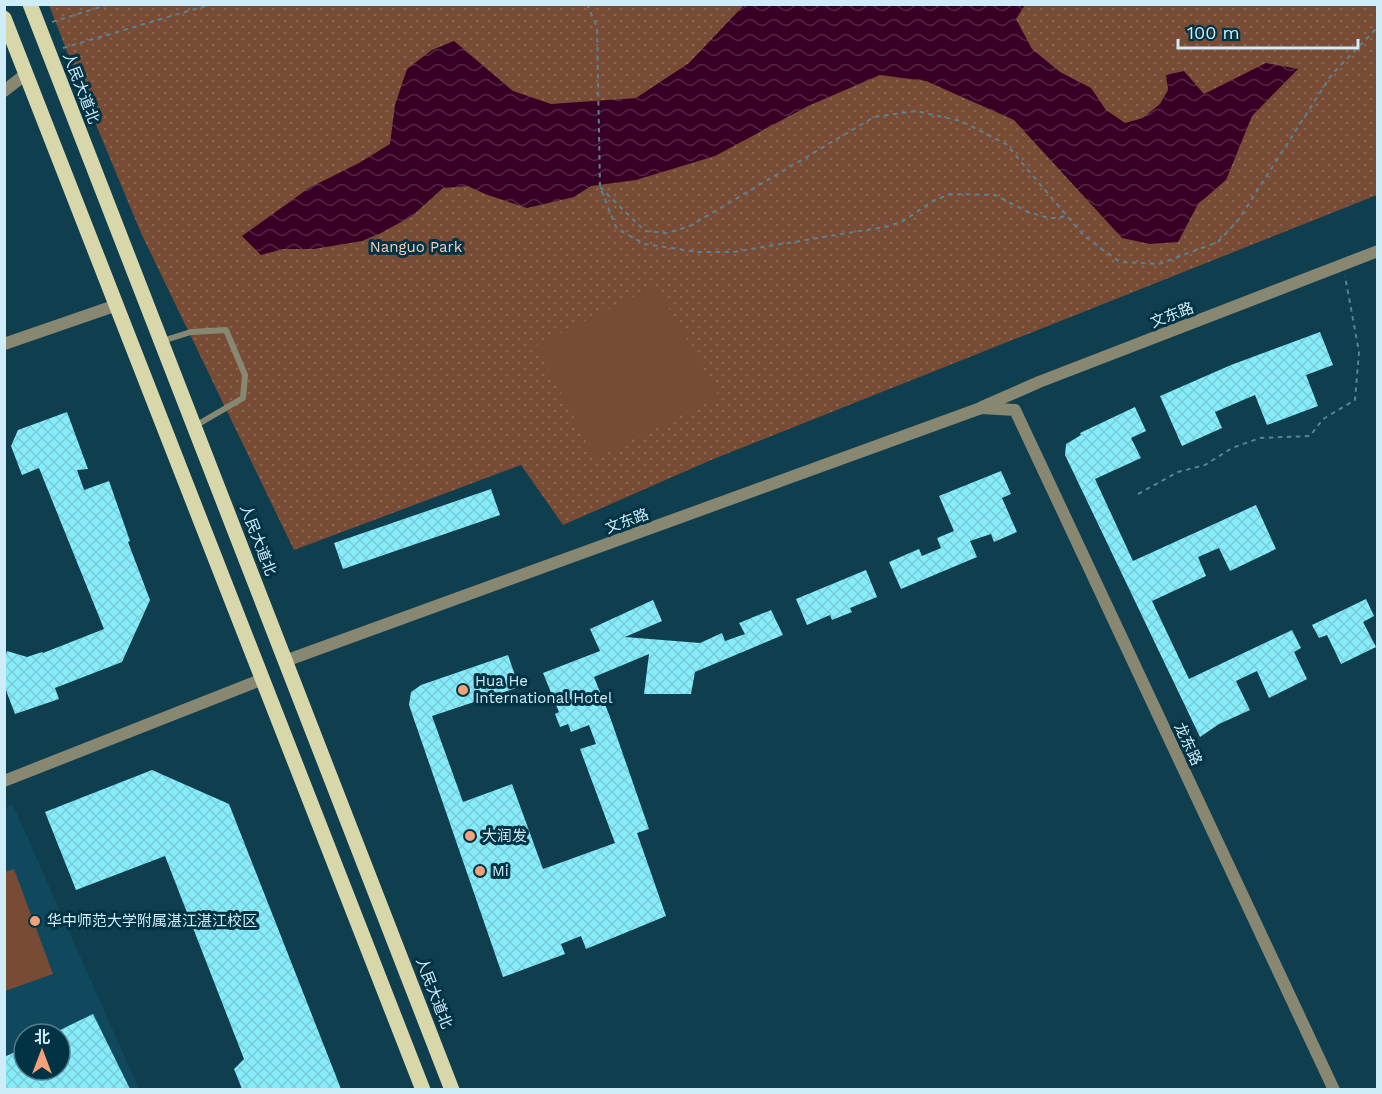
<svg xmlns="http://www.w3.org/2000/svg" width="1382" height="1094" viewBox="0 0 1382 1094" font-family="'Work Sans','Noto Sans SC',sans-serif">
<defs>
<pattern id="park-dots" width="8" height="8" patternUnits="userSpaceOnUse" patternTransform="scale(1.5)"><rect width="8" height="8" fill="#784b34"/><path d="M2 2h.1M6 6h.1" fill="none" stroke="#8a6552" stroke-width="1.8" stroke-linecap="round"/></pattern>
<pattern id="water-waves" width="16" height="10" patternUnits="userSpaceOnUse" patternTransform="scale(1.5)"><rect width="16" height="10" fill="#380025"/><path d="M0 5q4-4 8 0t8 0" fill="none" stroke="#542545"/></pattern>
<pattern id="building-cross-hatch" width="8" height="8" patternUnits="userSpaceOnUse" patternTransform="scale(1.5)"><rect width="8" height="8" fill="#86ecfa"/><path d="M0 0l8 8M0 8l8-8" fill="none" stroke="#78cbd7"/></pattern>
</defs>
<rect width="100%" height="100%" fill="#0f3e4f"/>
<path fill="#10495d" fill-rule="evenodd" d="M13 805 139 1089 5 1090 4 808ZM24 1034H60V1070H24Z"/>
<polygon fill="url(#park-dots)" points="49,5 1377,5 1377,195 711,460 563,525 521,465 294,550 141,233 85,98"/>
<g fill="#784b34">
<polygon points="656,286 719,396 595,458 536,345"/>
<polygon points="14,869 53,974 5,991 5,872"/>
</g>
<polygon fill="url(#water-waves)" points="744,5 1025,5 1016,19 1032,49 1060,72 1091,88 1106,110 1125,123 1143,118 1160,104 1168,90 1166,75 1184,71 1204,94 1266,63 1298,69 1252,116 1226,180 1198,204 1178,242 1150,244 1122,238 1014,120 926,81 880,75 808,106 715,156 636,180 591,186 574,197 527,208 485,194 468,186 443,188 412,216 381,233 362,241 314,249 283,249 261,255 242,236 309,188 359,163 390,144 395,105 407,69 432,50 454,41 513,91 551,104 636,98 689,63"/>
<g fill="url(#building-cross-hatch)">
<polygon points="1320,332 1333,365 1306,375 1318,406 1267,425 1255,395 1215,412 1222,428 1182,446 1160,396 1231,365"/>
<polygon points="1135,407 1146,431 1131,438 1141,458 1095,479 1133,561 1256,505 1276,549 1230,571 1219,548 1198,557 1206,576 1152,601 1189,679 1292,630 1301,648 1294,652 1307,679 1269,698 1257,671 1236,681 1250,710 1219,724 1200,737 1065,455 1066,444 1081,435 1080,433"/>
<polygon points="67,412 88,469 77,470 84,490 109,481 130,541 128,542 150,600 122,662 55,688 59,699 15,714 4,685 4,660 7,651 27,657 42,652 43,653 104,629 39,468 22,475 11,446 18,430"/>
<polygon points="1001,471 1011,494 1002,498 1017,532 994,542 991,534 970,541 977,557 901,589 889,562 919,549 922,556 941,548 937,538 954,531 939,496"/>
<polygon points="491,489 500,515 343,569 334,543"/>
<polygon points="866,570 877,597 850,608 852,612 832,620 830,615 807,625 796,599"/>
<polygon points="1366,599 1374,616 1363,622 1376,647 1341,664 1327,635 1319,638 1312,625"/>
<polygon points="653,600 662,621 625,637 700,643 722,633 725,641 745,634 739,623 771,610 783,635 695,672 691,694 644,694 649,654 594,677 610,717 649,829 637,833 666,916 586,949 581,936 561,944 565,954 503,977 409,705 411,692 421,685 508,655 519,687 432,716 463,802 512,784 543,869 615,843 580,749 596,744 589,725 571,732 568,724 560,727 555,714 559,712 543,673 600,651 590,629"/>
<polygon points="152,770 229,804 341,1089 242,1089 234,1069 244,1059 165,856 76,890 45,812"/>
<polygon points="93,1014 130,1089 4,1089 4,1057 24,1048 24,1070 60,1070 60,1030"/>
</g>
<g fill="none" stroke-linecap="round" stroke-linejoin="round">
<g stroke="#5b8292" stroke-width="2" stroke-dasharray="4.5 4.5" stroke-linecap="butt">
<polyline points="587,4 597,27 600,187 616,227 626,234 645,244 698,252 733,252 812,239 890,226 903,221 933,201 950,194 995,195 1028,212 1049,218 1056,218 1066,216"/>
<polyline points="52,22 110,4"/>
<polyline points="63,48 212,4"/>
<polyline points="600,187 645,231 667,233 690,226 874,117 916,111 961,121 1006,144 1084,236 1120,262 1159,264 1218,242 1239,219 1332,74 1378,27"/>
<polyline points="1138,494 1178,472 1205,465 1232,448 1260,438 1310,436 1323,419 1355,400 1359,352 1345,276"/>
</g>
<polyline stroke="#888872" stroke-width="6" points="162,341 191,332 226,330 245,375 243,398 195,426"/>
<g stroke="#888872" stroke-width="12">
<polyline points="4,91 26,74"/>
<polyline points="4,344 117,305"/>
<polyline points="982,407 1039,382 1378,251"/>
<polyline points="285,661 981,408 1015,410 1334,1090"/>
<polyline points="4,781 263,679"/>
</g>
<g stroke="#d8d7a9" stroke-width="15">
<polyline points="30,4 452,1090"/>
<polyline points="4,18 423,1090"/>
</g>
</g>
<g fill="#f1a27b" stroke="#013344" stroke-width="2">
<circle cx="463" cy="690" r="6"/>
<circle cx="470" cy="836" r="6"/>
<circle cx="480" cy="871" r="6"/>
<circle cx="35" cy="921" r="6"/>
</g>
<g text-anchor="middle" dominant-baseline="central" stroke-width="6" stroke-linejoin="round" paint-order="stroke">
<g font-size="15" fill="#cfecf9" stroke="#013344">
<text transform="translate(81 88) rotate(69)">人民大道北</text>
<text transform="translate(1172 315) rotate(-21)">文东路</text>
<text transform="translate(627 521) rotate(-20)">文东路</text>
<text transform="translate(258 540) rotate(69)">人民大道北</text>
<text transform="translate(1188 744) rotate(65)">龙东路</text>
<text transform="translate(434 993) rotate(69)">人民大道北</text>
</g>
<g font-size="15" fill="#f6cfbc" stroke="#013344">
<text x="416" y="247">Nanguo Park</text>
</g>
<g font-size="15" fill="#cfecf9" stroke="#013344" text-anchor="start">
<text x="475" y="681">Hua He<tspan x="475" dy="17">International Hotel</tspan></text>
<text x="482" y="836">大润发</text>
<text x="492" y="871">Mi</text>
<text x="47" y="921">华中师范大学附属湛江湛江校区</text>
</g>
</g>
<rect width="1382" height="1094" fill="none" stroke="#cfecf9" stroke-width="12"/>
<g transform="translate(42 1052)"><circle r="28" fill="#013344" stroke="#537d8c" stroke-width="1.5"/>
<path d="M0-4.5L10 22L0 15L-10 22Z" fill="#f1a27b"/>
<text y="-9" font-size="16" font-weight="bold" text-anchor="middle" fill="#cfecf9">北</text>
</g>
<path d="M1178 39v9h180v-9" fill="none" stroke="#cfecf9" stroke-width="3"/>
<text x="1187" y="39" font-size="18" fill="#cfecf9" stroke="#013344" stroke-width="4.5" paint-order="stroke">100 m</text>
</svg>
